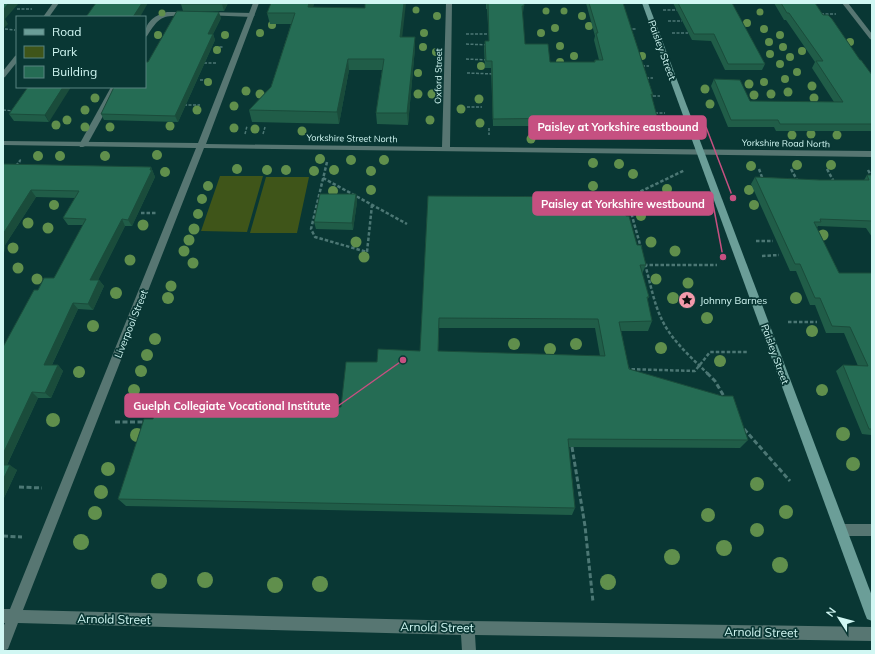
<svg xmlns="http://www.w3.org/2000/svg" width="875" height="654" viewBox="0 0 875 654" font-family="Mulish,sans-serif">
<rect width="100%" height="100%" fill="#093734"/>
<g fill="#3f5519">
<polygon points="220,176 263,176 247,232 201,231"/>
<polygon points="266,177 309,177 297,233 250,233"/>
</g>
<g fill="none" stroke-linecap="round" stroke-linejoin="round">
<g stroke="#4c7774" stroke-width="1.5" stroke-dasharray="3 1.5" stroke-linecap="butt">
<polyline points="17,9 32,9"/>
<polyline points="663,10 678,10"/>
<polyline points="821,14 836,14"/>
<polyline points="668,21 682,21"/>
<polyline points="5,29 15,30"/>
<polyline points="628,29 637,29"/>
<polyline points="672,33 688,33"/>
<polyline points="466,34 488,34"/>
<polyline points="466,44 488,45"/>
<polyline points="215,47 223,47"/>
<polyline points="466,59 488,60"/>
<polyline points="204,63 217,63"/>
<polyline points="642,66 649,66"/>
<polyline points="467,73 494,74"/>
<polyline points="646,78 653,78"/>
<polyline points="200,80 210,80"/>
<polyline points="653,96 660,96"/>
<polyline points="184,105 200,105"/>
<polyline points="467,107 482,107"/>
<polyline points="3,110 15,111"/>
<polyline points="655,113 665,113"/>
<polyline points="555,127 557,136"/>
<polyline points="489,128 489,135"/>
<polyline points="245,134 247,126"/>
<polyline points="263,134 265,127"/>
<polyline points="19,162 21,159"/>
</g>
<g stroke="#4c7774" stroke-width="2.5" stroke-dasharray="3.5 2" stroke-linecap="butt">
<polyline points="327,162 311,229 315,237 367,252 372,205"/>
<polyline points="16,166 20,161"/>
<polyline points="759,169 763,180"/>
<polyline points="791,169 797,180"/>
<polyline points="827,169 834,182"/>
<polyline points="868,170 872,177"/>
<polyline points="323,178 407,224"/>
<polyline points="627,198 641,248"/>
<polyline points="580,200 580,196 627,198 685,170"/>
<polyline points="141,213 156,213"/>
<polyline points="756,241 773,241"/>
<polyline points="762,256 779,255"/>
<path d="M645 264C650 282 654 304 662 320 672 341 692 358 708 374"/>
<polyline points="644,265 717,265"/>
<polyline points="788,322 817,322"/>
<polyline points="626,369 695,371 710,352 747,352"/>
</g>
<g stroke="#4c7774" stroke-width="3" stroke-dasharray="5 2.5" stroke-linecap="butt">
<polyline points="707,373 715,381 725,398"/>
<polyline points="115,422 146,422"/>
<polyline points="744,429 790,481"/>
<polyline points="572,447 585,526 593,602"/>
<polyline points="19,487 42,488"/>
<polyline points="3,536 22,537"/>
</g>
<g fill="#577672" fill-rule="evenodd">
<path d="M167 12H188L191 14 188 16C163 15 160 15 147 36L145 37C145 22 153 16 167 12Z"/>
<polygon points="206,12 252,13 255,15 252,17 204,15 204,13"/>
<polygon points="111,87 119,87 87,145 83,147 80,147 79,145"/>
</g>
<g fill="#577672" fill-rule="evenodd">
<polygon points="53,3 59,3 49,17 43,17"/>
<polygon points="253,3 259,3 206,144 442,147 446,3 452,3 450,147 872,151 872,157 204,148 23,610 468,621 872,627 872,641 475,635 476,651 462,651 461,635 18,623 8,649 3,651 3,627 5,623 3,623 3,609 10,609 196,148 3,145 3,141 198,143"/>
<polygon points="842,3 848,3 872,34 872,40 870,39"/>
<polygon points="17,55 17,62 5,77 3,78 3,71 15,56"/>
<polygon points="841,524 872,524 872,536 841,536 837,534 835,530 837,526"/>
</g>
<polygon fill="#6b9e98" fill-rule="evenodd" points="642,3 648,3 872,596 872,621 867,619 865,614"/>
</g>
<g fill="#608f4c">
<circle cx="416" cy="10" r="3.5"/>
<circle cx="546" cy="11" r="3.5"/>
<circle cx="564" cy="11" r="3.5"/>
<circle cx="760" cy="12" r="3.5"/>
<circle cx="162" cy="13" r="3.5"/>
<circle cx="437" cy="16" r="4"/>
<circle cx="582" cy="16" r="4"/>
<circle cx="747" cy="23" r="4"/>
<circle cx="272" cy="25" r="4"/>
<circle cx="589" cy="26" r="4"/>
<circle cx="555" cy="28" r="4"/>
<circle cx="764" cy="29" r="4"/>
<circle cx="260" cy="33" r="4"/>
<circle cx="424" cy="33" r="4"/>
<circle cx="541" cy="33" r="4"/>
<circle cx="158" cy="35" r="4"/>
<circle cx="225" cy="35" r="4"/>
<circle cx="780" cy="35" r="4"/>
<circle cx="769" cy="42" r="4"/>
<circle cx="850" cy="42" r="4"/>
<circle cx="560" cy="46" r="4"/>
<circle cx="423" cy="47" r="4"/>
<circle cx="783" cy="47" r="4"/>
<circle cx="217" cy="50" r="4"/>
<circle cx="802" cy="51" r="4"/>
<circle cx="436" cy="52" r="4"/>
<circle cx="770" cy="54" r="4"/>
<circle cx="574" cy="56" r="4"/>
<circle cx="642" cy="56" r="4"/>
<circle cx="790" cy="57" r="4"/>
<circle cx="560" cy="62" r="4"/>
<circle cx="780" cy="64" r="4"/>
<circle cx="481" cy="66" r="4"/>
<circle cx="797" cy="72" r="4"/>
<circle cx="418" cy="73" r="4"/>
<circle cx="785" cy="79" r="4"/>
<circle cx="208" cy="82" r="4"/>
<circle cx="764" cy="82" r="4"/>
<circle cx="749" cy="84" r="4.5"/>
<circle cx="812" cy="86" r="4.5"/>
<circle cx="705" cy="89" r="4.5"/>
<circle cx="246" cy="91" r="4.5"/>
<circle cx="788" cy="92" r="4.5"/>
<circle cx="260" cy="94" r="4.5"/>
<circle cx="418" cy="94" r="4.5"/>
<circle cx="432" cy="94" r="4.5"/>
<circle cx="771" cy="94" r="4.5"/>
<circle cx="754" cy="95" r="4.5"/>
<circle cx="95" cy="98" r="4.5"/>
<circle cx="814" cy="98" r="4.5"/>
<circle cx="479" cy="99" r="4.5"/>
<circle cx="710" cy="104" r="4.5"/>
<circle cx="234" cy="106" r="4.5"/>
<circle cx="461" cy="109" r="4.5"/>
<circle cx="85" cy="110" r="4.5"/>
<circle cx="197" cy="110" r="4.5"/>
<circle cx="67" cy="120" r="4.5"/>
<circle cx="430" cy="120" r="4.5"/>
<circle cx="480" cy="123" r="4.5"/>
<circle cx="56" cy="125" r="4.5"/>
<circle cx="170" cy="126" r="4.5"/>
<circle cx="85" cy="127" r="4.5"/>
<circle cx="110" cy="127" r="4.5"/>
<circle cx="234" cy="128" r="4.5"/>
<circle cx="255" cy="129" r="4.5"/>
<circle cx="302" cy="131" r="4.5"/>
<circle cx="811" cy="134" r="4.5"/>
<circle cx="792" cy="135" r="4.5"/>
<circle cx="837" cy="135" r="4.5"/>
<circle cx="531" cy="139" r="4.5"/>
<circle cx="157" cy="155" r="5"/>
<circle cx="38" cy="156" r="5"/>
<circle cx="60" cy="156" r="5"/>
<circle cx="105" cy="156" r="5"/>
<circle cx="320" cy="159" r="5"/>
<circle cx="351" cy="160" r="5"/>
<circle cx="384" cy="160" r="5"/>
<circle cx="593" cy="163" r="5"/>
<circle cx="619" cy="164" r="5"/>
<circle cx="797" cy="165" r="5"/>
<circle cx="831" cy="165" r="5"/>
<circle cx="751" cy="166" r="5"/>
<circle cx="237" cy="169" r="5"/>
<circle cx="267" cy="170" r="5"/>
<circle cx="286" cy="170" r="5"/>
<circle cx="334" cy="170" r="5"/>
<circle cx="314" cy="171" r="5"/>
<circle cx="371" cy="171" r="5"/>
<circle cx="165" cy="172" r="5"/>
<circle cx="633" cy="174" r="5"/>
<circle cx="208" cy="186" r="5"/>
<circle cx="593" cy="186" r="5"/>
<circle cx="667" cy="189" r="5"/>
<circle cx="371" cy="190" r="5"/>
<circle cx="749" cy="190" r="5"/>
<circle cx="333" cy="191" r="5"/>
<circle cx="202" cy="199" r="5"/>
<circle cx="54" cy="205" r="5"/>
<circle cx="754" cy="205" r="5"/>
<circle cx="198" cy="214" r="5"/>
<circle cx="641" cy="216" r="5"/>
<circle cx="28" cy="223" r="5.5"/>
<circle cx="143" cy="225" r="5.5"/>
<circle cx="48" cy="228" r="5.5"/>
<circle cx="194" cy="229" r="5.5"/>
<circle cx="823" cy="235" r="5.5"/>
<circle cx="189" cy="240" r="5.5"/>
<circle cx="356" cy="242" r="5.5"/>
<circle cx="651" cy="242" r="5.5"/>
<circle cx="13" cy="248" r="5.5"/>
<circle cx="184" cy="251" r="5.5"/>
<circle cx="675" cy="251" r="5.5"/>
<circle cx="364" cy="257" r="5.5"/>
<circle cx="130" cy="260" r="5.5"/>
<circle cx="193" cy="263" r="5.5"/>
<circle cx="18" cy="268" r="5.5"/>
<circle cx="37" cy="279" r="5.5"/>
<circle cx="656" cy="279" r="5.5"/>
<circle cx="688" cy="283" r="5.5"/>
<circle cx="171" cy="286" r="5.5"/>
<circle cx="116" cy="293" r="6"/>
<circle cx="168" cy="298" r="6"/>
<circle cx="673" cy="298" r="6"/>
<circle cx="796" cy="298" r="6"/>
<circle cx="707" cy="318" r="6"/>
<circle cx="93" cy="326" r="6"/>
<circle cx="812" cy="331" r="6"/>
<circle cx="155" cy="339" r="6"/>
<circle cx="514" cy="344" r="6"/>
<circle cx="576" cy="344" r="6"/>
<circle cx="661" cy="348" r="6"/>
<circle cx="550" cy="349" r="6"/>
<circle cx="147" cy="355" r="6"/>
<circle cx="720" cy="361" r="6"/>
<circle cx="141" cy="371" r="6"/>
<circle cx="79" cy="372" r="6"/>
<circle cx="134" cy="390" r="6"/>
<circle cx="822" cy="390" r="6"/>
<circle cx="53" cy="420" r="7"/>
<circle cx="843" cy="434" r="7"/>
<circle cx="137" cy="435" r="7"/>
<circle cx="853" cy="464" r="7"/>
<circle cx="108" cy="469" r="7"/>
<circle cx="757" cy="484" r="7"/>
<circle cx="101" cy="492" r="7"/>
<circle cx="786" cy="512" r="7"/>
<circle cx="95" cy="513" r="7"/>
<circle cx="708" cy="515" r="7"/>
<circle cx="757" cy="530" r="7"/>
<circle cx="81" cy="542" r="8"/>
<circle cx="724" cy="548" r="8"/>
<circle cx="672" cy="557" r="8"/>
<circle cx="780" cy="565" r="8"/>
<circle cx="205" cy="580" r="8"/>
<circle cx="159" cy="581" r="8"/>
<circle cx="608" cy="582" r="8"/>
<circle cx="320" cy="584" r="8"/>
<circle cx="275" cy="585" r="8"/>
</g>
<g fill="#205d48" fill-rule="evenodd">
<polygon points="228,3 224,11 183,11 181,4"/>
<polygon points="271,3 314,3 313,7 402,37 415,37 415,48 408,125 377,124 376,113 382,70 349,70 339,124 252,122 249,110 271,87 291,24 270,24 267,13"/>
<polygon points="486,3 524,3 523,13 522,13 525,44 550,62 594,62 595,60 599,60 594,40 595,36 586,3 623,3 653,95 652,98 658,120 656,127 603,126 602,129 578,129 577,126 493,126 491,68 485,68 484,48 485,41 489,41 487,9 486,9"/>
<polygon points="673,3 732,3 765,64 762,70 725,70 711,41 692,40"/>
<polygon points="774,3 815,3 823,15 860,60 872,75 872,131 776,131 774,127 728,127 711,86 714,79 750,101 834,102 812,68 815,62 786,20 784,20"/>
<polygon points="221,18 213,34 215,40 178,122 104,120 101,114 148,62"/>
<polygon points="28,87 49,122 14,121 9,114"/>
<polygon points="3,164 151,167 155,177 132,226 125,226 98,280 99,280 104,286 93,310 78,309 52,365 58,365 63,371 51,398 38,398 7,465 17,470 3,500 3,347 38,290 54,278 83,225 68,225 63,218 75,198 36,197 5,245 3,261"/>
<polygon points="867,175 872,175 872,237 866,228 818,226 817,228 839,273 872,273 872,438 871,435 862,434 836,371 843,365 858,366 844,333 826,333 815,305 810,305 796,271 790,271 751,184 755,177 820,180 864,180"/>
<polygon points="356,194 357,202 353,230 316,229 314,222"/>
<path d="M428 196 626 216 637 245 646 265 642 274 649 297 647 300 652 321 648 331H621L629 369 748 440 740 448 569 447 575 508 572 515 126 506 118 499 153 419 341 407 377 362 420 351ZM439 328H595L600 356 438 351Z"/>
</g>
<g fill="#1a4c3b">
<polygon points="9,3 19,3 5,19 8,24 3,29 3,10"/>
<polygon points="142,3 148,3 140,17 133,17"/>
<polygon points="222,3 228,3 224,11 222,4"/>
<polygon points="309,3 314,3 310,18 308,7"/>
<polygon points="404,3 406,3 401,48 400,37"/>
<polygon points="219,12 221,18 210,40 208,34"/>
<polygon points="213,34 215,40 178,122 175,116"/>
<polygon points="415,37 415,48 408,125 407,113"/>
<polygon points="348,59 349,70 339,124 337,112"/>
<polygon points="63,87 71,87 49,122 45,115"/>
<polygon points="151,167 155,177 132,226 128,220"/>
<polygon points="31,190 36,197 5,245 3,261 3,234"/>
<polygon points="356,194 357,202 353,230 352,223"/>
<polygon points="122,219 125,226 95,286 90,280"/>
<polygon points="99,280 104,286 93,310 88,304"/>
<polygon points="73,303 78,309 49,371 44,365"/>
<polygon points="58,365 63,371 51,398 45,393"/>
<polygon points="32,392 38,398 5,469 3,468 3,454"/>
<polygon points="10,465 17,470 3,500 3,480"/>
</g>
<g fill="#256c54" stroke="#1a4c3b" fill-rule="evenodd">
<polygon points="3,3 9,3 3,10"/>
<polygon points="96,3 142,3 133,17 86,17"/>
<rect x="181" y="3" width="41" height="1"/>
<polygon points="271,3 309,3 308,7 365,8 365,3 404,3 400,37 415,37 407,113 376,113 384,59 348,59 337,112 249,110 271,87 295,13 267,13"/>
<polygon points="488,3 524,3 524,6 522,6 525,44 548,44 550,62 595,62 595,60 603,60 596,33 598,33 589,3 623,3 653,95 651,94 658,120 603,119 604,122 579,122 579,118 493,119 492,61 486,61 485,41 489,41"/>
<polygon points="678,3 732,3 765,64 728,64 714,34 694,34"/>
<polygon points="781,3 815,3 823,15 828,15 832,19 860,60 861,60 872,75 872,124 780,124 778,120 731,120 714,79 740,80 750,101 843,102 816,61 823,61 789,13 787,13"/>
<polygon points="177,11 219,12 208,34 213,34 175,116 101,114 114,87 145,87 145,62 148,62"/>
<polygon points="28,87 63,87 45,115 9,114"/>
<polygon points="3,164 151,167 150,170 152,170 128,220 122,219 90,280 99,280 88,304 73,303 44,365 58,365 45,393 32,392 3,454 3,347 34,290 38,290 44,278 54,278 86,219 63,218 79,191 31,190 3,234"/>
<polygon points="867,175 872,175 872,221 820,219 821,222 814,222 839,273 872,273 872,429 869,429 843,365 868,366 850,327 832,326 820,298 815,298 800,264 795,264 755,177 820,180 869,180"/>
<polygon points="320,194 356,194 352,223 314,222"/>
<path d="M428 196 621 197 626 216H629L637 245H641L646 265H640L649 297H647L652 321 619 322 629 369 722 396H733L748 440 568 439 575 508 118 499 144 419H153L158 405 341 407 346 362H377L378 349 420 351ZM439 318 598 319 605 356 438 351Z"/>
<polygon points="3,465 10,465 3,480"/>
</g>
<defs>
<g id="sight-disc" transform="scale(0.9)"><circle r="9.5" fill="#f39aab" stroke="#093734"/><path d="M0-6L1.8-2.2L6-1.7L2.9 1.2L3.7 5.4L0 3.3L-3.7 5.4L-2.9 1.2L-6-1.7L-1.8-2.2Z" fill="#111"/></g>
</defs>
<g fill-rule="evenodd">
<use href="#sight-disc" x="687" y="300"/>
</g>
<g text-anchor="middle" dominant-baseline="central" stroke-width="3.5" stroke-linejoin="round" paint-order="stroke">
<g font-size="9" fill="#d1f7f3" stroke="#093734">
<text transform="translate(438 76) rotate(-89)">Oxford Street</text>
<text transform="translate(352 138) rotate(1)">Yorkshire Street North</text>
<text transform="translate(786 143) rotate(1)">Yorkshire Road North</text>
</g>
<g font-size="10" fill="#d1f7f3" stroke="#093734">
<text transform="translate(662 50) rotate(70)">Paisley Street</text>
<text transform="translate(131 324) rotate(-68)">Liverpool Street</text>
<text transform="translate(775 354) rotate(70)">Paisley Street</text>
</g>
<g font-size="10" fill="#d1f7f3" stroke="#093734" text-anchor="start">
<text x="700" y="300">Johnny Barnes</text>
</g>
<g font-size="12" fill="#d1f7f3" stroke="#093734">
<text transform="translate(114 619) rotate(1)">Arnold Street</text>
<text transform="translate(437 627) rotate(1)">Arnold Street</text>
<text transform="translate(761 632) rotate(1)">Arnold Street</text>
</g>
</g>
<path fill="none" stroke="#c65081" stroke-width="1.5" d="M733 198L706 127M723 257L713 204M403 360L338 406"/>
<g fill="#c65081" stroke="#093734" stroke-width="1.5">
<circle cx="733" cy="198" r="4"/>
<circle cx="723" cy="257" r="4"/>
<circle cx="403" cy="360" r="4"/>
</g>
<g fill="#c65081" stroke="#c65081" stroke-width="1.5">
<rect x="529" y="116" width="177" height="23" rx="4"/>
<rect x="533" y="192" width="180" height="23" rx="4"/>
<rect x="125" y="394" width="213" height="23" rx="4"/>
</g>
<g font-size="11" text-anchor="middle" font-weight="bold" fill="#fff">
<text x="618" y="131">Paisley at Yorkshire eastbound</text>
<text x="623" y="208">Paisley at Yorkshire westbound</text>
<text x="232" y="410">Guelph Collegiate Vocational Institute</text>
</g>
<rect width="875" height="654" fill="none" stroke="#d1f7f3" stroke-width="8"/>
<rect x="16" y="16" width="130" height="72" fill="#093734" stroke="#598480"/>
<rect x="24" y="29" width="20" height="6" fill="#6b9e98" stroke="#598480"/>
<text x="52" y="36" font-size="12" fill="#d1f7f3">Road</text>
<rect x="24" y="46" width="20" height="12" fill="#3f5519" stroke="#598480"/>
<text x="52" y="56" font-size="12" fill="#d1f7f3">Park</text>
<rect x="24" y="66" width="20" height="12" fill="#256c54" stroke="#598480"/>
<text x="52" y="76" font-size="12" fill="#d1f7f3">Building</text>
<g transform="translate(839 618) rotate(306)" stroke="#093734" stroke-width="3" paint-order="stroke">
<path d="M0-3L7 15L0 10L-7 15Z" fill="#d1f7f3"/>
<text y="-6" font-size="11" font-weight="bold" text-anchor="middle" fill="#d1f7f3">N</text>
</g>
</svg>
